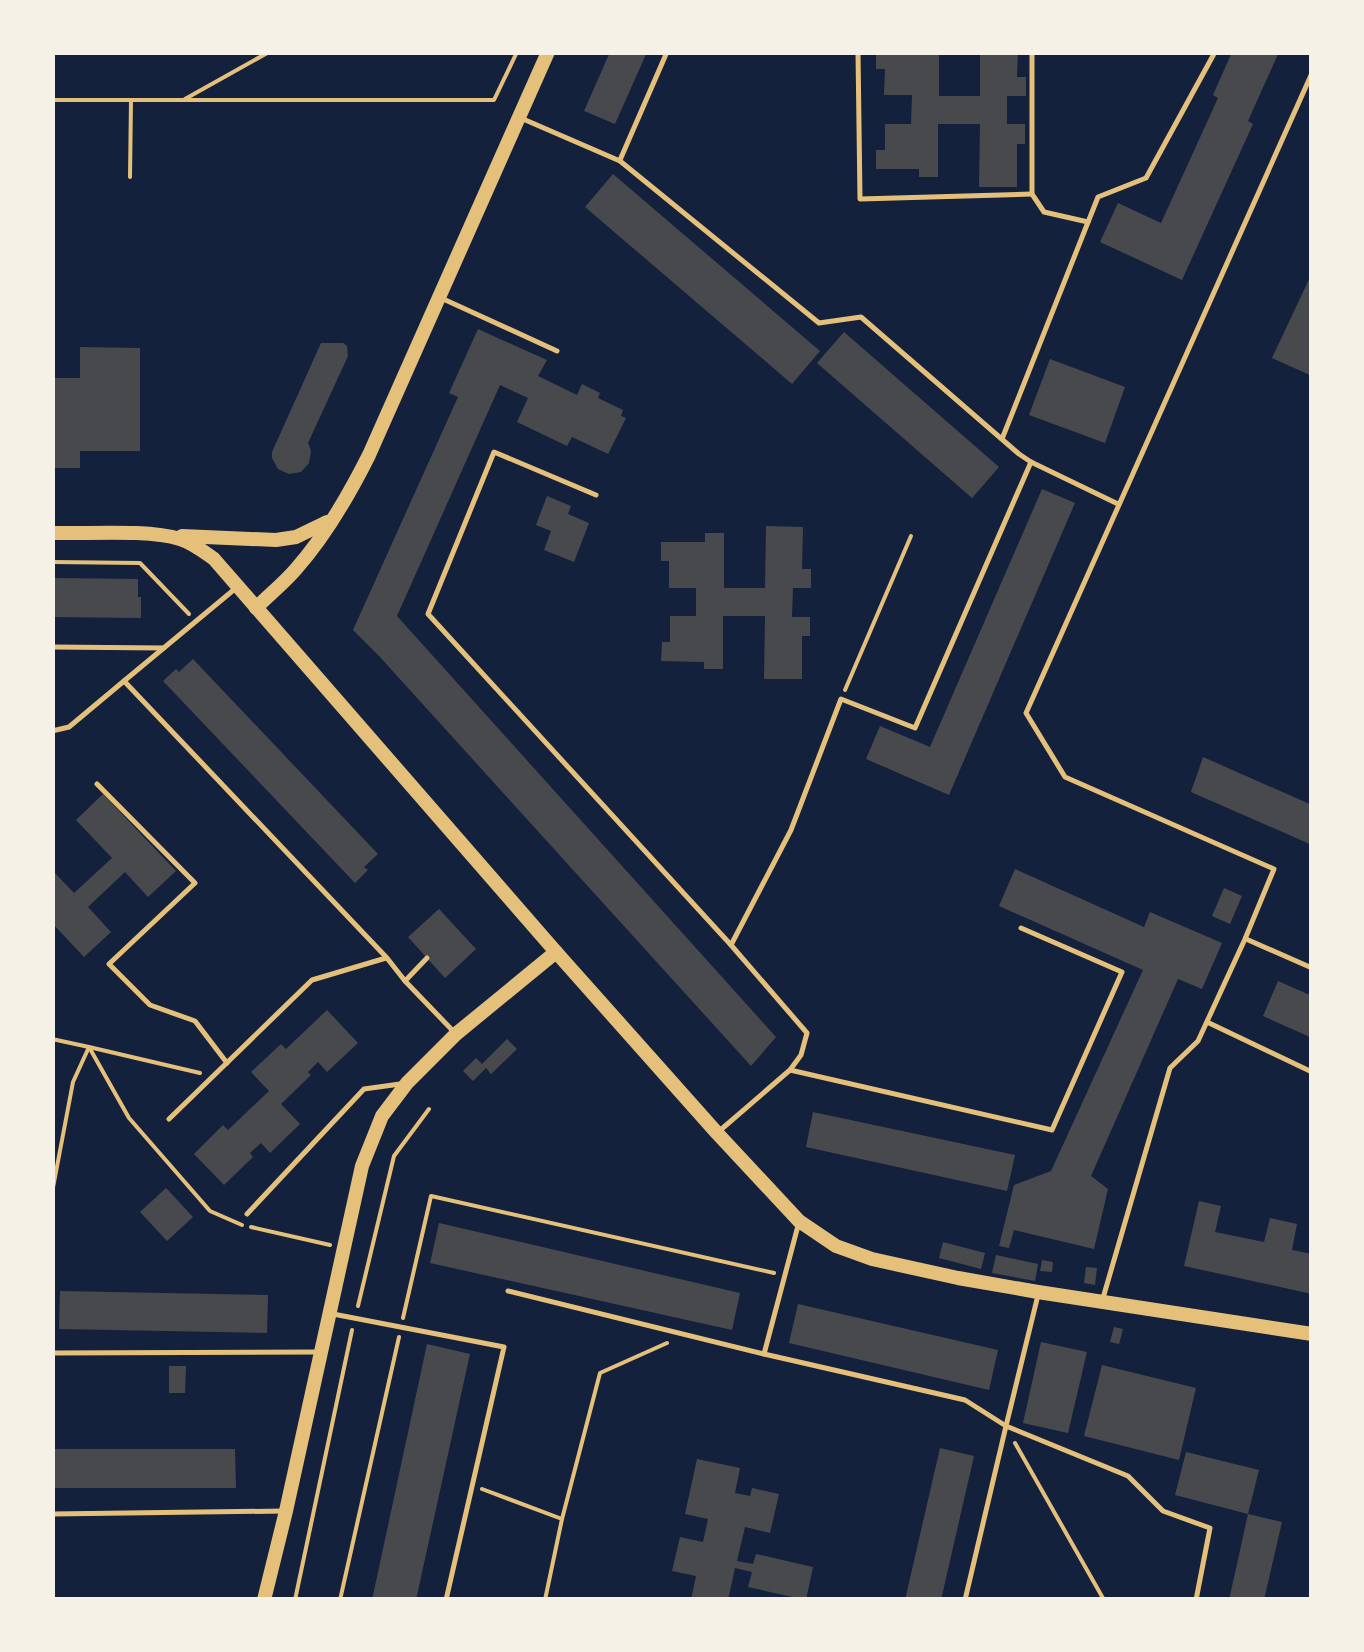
<svg xmlns="http://www.w3.org/2000/svg" width="1364" height="1652" viewBox="0 0 1364 1652" font-family="'IBM Plex Sans',sans-serif">
<rect width="100%" height="100%" fill="#14213d"/>
<g fill="#48494c">
<polygon points="610,52 647,52 615,124 584,111"/>
<polygon points="876,52 939,52 939,96 980,96 980,52 1018,52 1017,77 1026,77 1026,96 1007,96 1007,124 1025,124 1025,144 1017,144 1017,187 979,187 980,124 938,124 938,177 919,177 919,169 876,169 876,150 885,150 885,124 911,124 912,95 884,95 885,69 876,69"/>
<polygon points="1232,52 1279,52 1248,121 1253,124 1182,280 1100,242 1118,203 1161,223 1218,98 1213,95"/>
<polygon points="613,174 820,351 792,384 585,207"/>
<polygon points="1312,273 1312,376 1272,358"/>
<polygon points="478,329 547,360 538,376 577,395 582,384 600,393 598,398 623,410 621,416 626,418 608,454 572,437 567,446 517,422 528,398 500,385 397,616 776,1037 751,1066 379,656 353,630 458,397 449,393"/>
<polygon points="844,332 999,467 972,498 817,363"/>
<polygon points="321,343 343,343 347,346 348,356 308,443 311,451 309,463 301,472 289,474 278,469 272,458 272,452"/>
<polygon points="80,347 140,348 140,451 80,451 80,468 52,468 52,378 80,378"/>
<polygon points="1050,359 1125,387 1105,443 1029,415"/>
<polygon points="1042,489 1075,503 949,795 866,759 880,726 930,747"/>
<polygon points="547,496 571,506 568,514 589,523 574,562 544,550 551,531 536,525"/>
<polygon points="766,526 803,527 802,569 811,569 811,588 793,588 792,617 810,617 810,636 802,636 802,679 764,679 765,616 723,616 723,669 704,669 704,662 661,661 662,642 670,642 670,616 696,616 696,588 669,588 669,561 661,561 661,542 705,542 705,533 724,533 724,588 765,588"/>
<polygon points="52,578 138,579 138,597 141,597 141,618 52,617"/>
<polygon points="193,659 378,854 364,867 368,870 355,883 163,681 176,669 179,672"/>
<polygon points="1203,757 1312,805 1312,845 1191,792"/>
<polygon points="103,794 176,871 148,897 125,872 88,907 111,932 84,957 52,923 52,870 74,893 112,858 76,820"/>
<polygon points="1015,869 1144,927 1150,912 1222,943 1202,989 1178,979 1091,1176 1108,1189 1094,1249 1014,1230 1009,1248 999,1246 1014,1185 1051,1171 1143,970 999,906"/>
<polygon points="1224,888 1242,896 1230,924 1212,916"/>
<polygon points="439,909 476,949 445,978 408,937"/>
<polygon points="1278,981 1312,996 1312,1038 1263,1016"/>
<polygon points="327,1010 358,1043 327,1072 318,1062 308,1072 311,1075 281,1104 300,1124 270,1153 261,1143 250,1153 253,1157 224,1185 194,1154 223,1125 228,1130 269,1091 251,1072 281,1044 286,1049"/>
<polygon points="507,1039 517,1049 491,1074 486,1068 473,1081 463,1071 476,1058 482,1064"/>
<polygon points="813,1112 1015,1155 1007,1191 806,1147"/>
<polygon points="166,1188 193,1217 167,1241 140,1212"/>
<polygon points="1199,1201 1221,1206 1215,1232 1264,1242 1270,1218 1297,1224 1292,1250 1312,1254 1312,1294 1184,1266"/>
<polygon points="439,1223 740,1293 732,1330 430,1263"/>
<polygon points="943,1242 985,1253 981,1269 939,1258"/>
<polygon points="996,1255 1038,1264 1035,1281 992,1273"/>
<polygon points="1042,1260 1053,1262 1052,1272 1040,1271"/>
<polygon points="1086,1267 1097,1268 1095,1285 1084,1283"/>
<polygon points="60,1291 268,1295 267,1333 59,1329"/>
<polygon points="798,1304 998,1350 989,1390 789,1343"/>
<polygon points="1114,1327 1123,1329 1119,1344 1110,1342"/>
<polygon points="1041,1342 1087,1352 1068,1433 1023,1423"/>
<polygon points="427,1344 470,1354 416,1600 372,1600"/>
<polygon points="1102,1365 1196,1388 1179,1460 1084,1436"/>
<polygon points="169,1366 186,1366 185,1393 169,1393"/>
<polygon points="940,1448 974,1456 941,1600 905,1600"/>
<polygon points="52,1449 235,1449 236,1488 52,1488"/>
<polygon points="1186,1452 1259,1470 1248,1514 1175,1495"/>
<polygon points="697,1459 740,1468 735,1493 750,1496 752,1488 779,1494 770,1533 745,1527 737,1561 753,1564 756,1554 813,1567 806,1600 748,1587 752,1572 735,1568 728,1600 691,1600 696,1576 672,1571 680,1537 703,1542 708,1519 685,1514"/>
<polygon points="1248,1514 1282,1522 1264,1600 1229,1600"/>
</g>
<g fill="none" stroke-linecap="round" stroke-linejoin="round">
<g stroke="#e5c07b" stroke-width="4">
<polyline points="185,99 269,52"/>
<polyline points="52,100 494,100 517,52"/>
<polyline points="130,177 131,100"/>
<polyline points="52,562 140,563 189,614"/>
<polyline points="845,690 911,536"/>
<polyline points="52,1039 89,1047 129,1118 210,1211 242,1225"/>
<polyline points="52,1193 73,1082 89,1047 200,1073"/>
<polyline points="251,1227 330,1245"/>
<polyline points="358,1306 394,1156 429,1109"/>
<polyline points="403,1318 431,1196 774,1273"/>
<polyline points="1015,1443 1104,1600"/>
<polyline points="482,1489 562,1519"/>
<polyline points="295,1600 352,1330"/>
<polyline points="340,1600 399,1337"/>
<polyline points="545,1600 562,1519 600,1373 667,1343"/>
</g>
<g stroke="#e5c07b" stroke-width="5">
<polyline points="858,52 860,199 1032,194"/>
<polyline points="1032,52 1032,194 1044,212 1088,222"/>
<polyline points="523,119 620,161 819,323 861,317 1019,454 1031,462 1118,504"/>
<polyline points="620,160 667,52"/>
<polyline points="441,298 557,351"/>
<polyline points="1002,439 1098,197 1146,178 1215,52"/>
<polyline points="596,495 494,452 428,614 731,945 791,830 841,699 915,728 1031,462"/>
<polyline points="236,588 124,681 387,958 405,981 455,1033"/>
<polyline points="52,647 164,648"/>
<polyline points="52,731 69,727 124,681"/>
<polyline points="97,784 195,883 109,964 150,1005 195,1021 227,1063"/>
<polyline points="1246,939 1312,968"/>
<polyline points="731,945 807,1033 801,1055 790,1070"/>
<polyline points="405,981 427,958"/>
<polyline points="1207,1022 1312,1072"/>
<polyline points="169,1119 312,980 386,958"/>
<polyline points="717,1133 790,1070 1052,1130 1122,972 1021,928"/>
<polyline points="247,1214 364,1089 400,1084"/>
<polyline points="508,1291 764,1354 965,1400 1006,1426 965,1600"/>
<polyline points="1038,1295 1006,1426 1128,1476 1163,1511 1210,1528 1196,1600"/>
<polyline points="1103,1298 1170,1068 1198,1041 1245,939 1274,869 1065,777 1026,713 1312,73"/>
<polyline points="333,1314 504,1347 446,1600"/>
<polyline points="52,1353 319,1352"/>
<polyline points="764,1354 799,1222"/>
<polyline points="52,1514 284,1511"/>
</g>
<g stroke="#e5c07b" stroke-width="14">
<path d="M52 533C88 534 147 529 180 539 193 543 203 551 214 559L556 952 717 1133 799 1221 836 1246 872 1259 958 1278 1038 1292 1312 1334"/>
<polyline points="182,536 276,540 296,537 327,522"/>
<path d="M256 608C269 595 284 583 296 569 326 535 349 495 369 455L548 52"/>
<polyline points="264,1600 286,1511 362,1166 382,1116 407,1083 456,1034 556,952"/>
</g>
</g>
<rect width="1364" height="1652" fill="none" stroke="#f6f1e7" stroke-width="110"/>
</svg>
